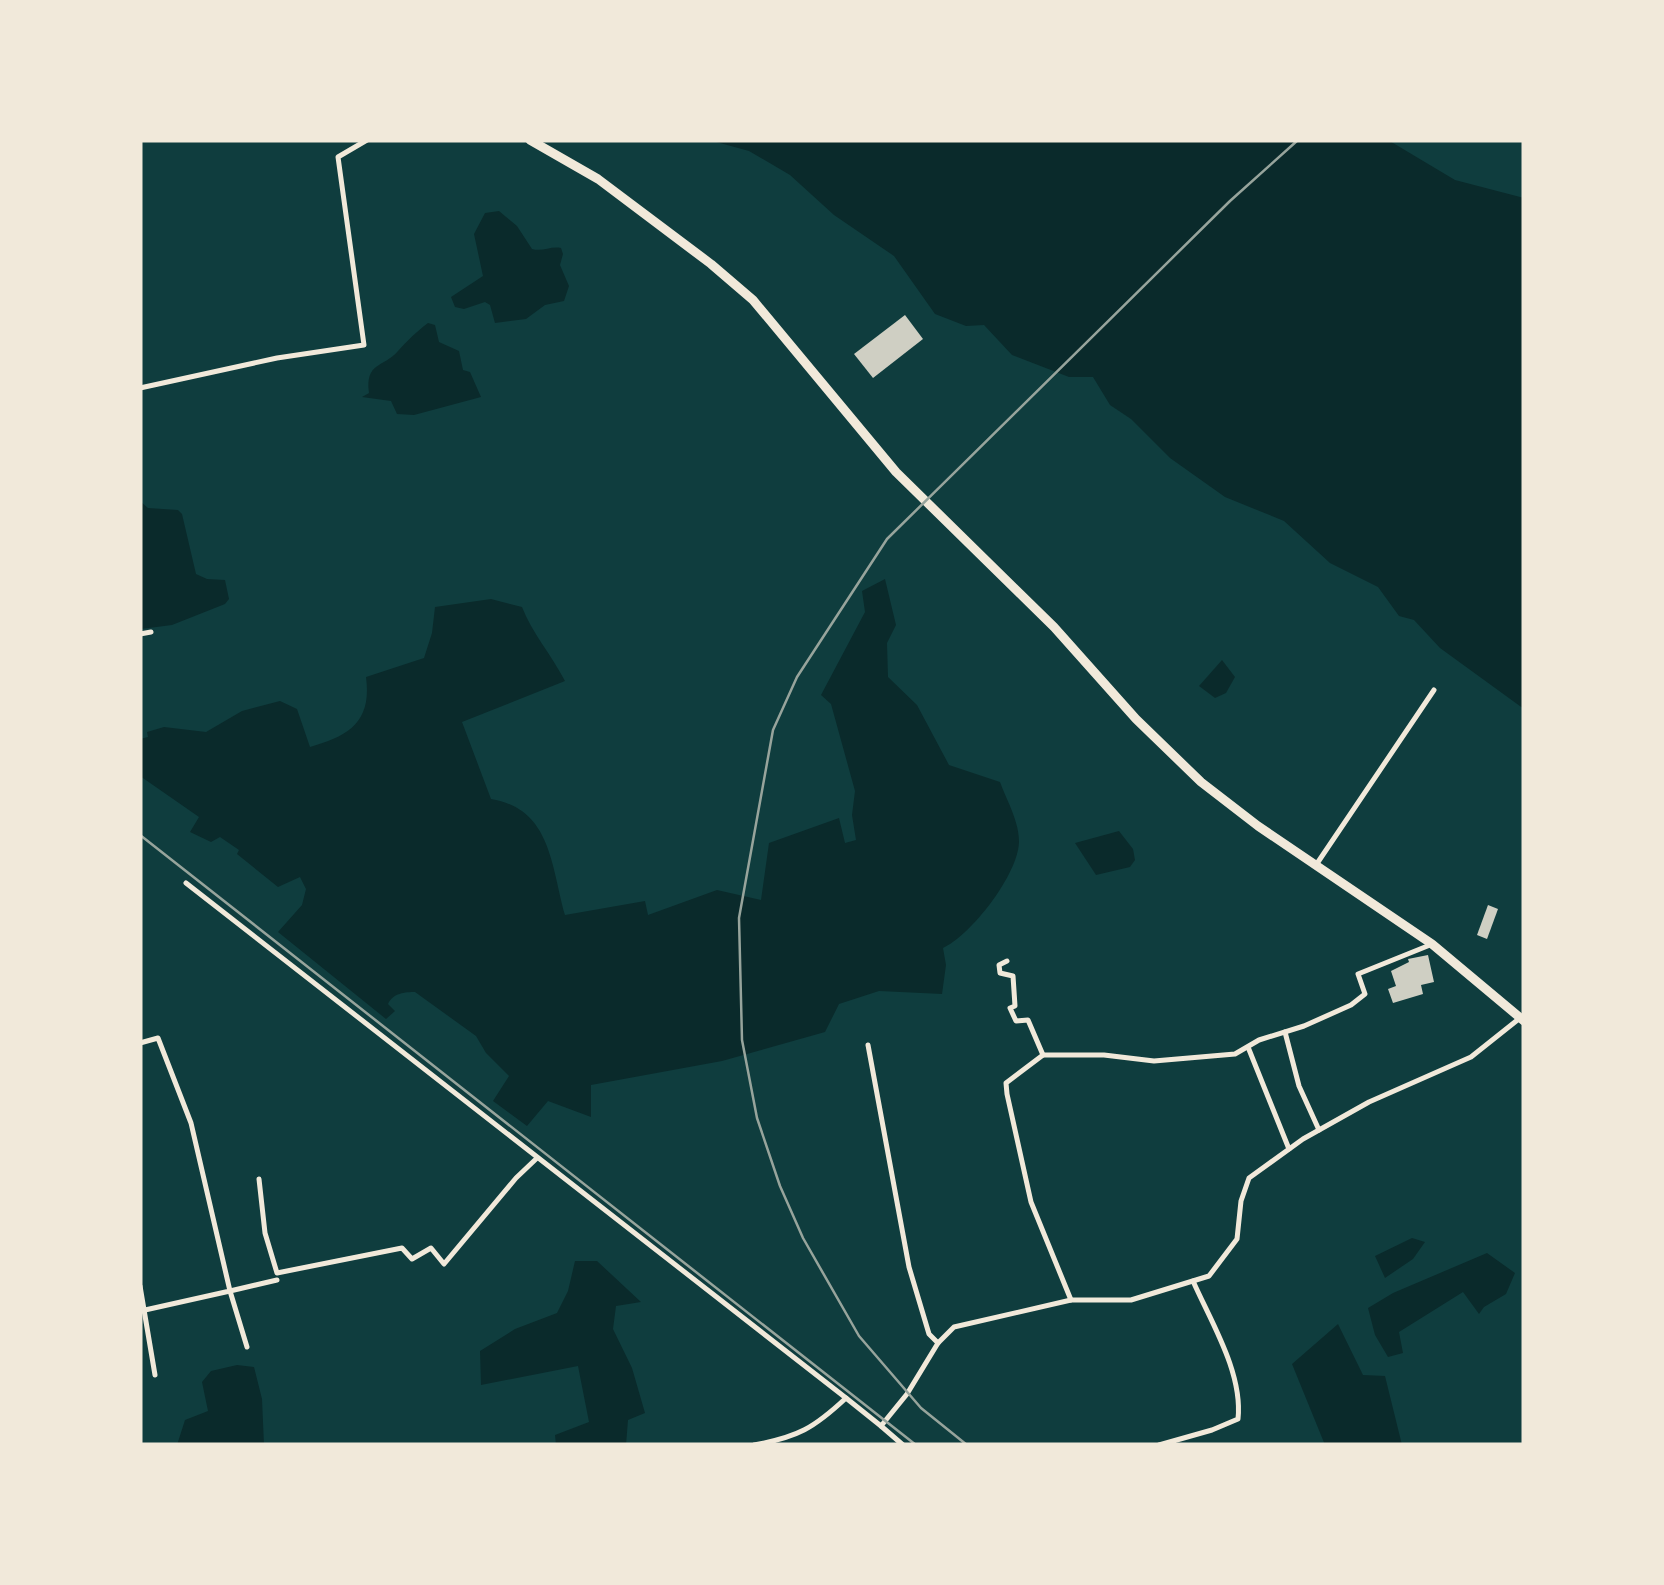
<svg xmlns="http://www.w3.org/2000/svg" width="1664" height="1585" viewBox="0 0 1664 1585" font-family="Helvetica,sans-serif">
<rect width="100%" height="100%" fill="#0f3d3e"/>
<g fill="#0a2a2b">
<polygon points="709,140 1388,140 1455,180 1524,198 1524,709 1440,648 1414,620 1399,616 1378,587 1330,563 1284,521 1225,497 1170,458 1131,419 1110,405 1093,377 1069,377 1012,355 984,325 966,326 935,314 894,256 834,215 790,175 749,151"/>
<path d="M499 211 517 226 532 249C543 252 550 246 561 248L563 254 560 265 569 286 564 301 545 305 526 319 495 323 490 305 485 302 464 309 455 307 451 297 483 276 474 234 485 213Z"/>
<path d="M428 323 435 325 439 342 459 351 463 370 470 372 481 397 414 415 397 414 391 401 362 397 369 393C365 362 383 368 398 351 408 340 416 332 428 323Z"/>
<polygon points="140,501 148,508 178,510 182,514 196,574 207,579 225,580 229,599 225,604 172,625 141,629"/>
<path d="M885 579 896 625 887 643 888 677 917 705 949 765 1000 782C1007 801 1019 821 1019 842 1018 875 971 935 943 948L946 965 942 994 879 991 839 1004 825 1032 722 1061 591 1085V1117L548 1101 527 1126 493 1101 509 1076 486 1053 476 1036 415 992C405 992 393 993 388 1004L395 1011 386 1019 278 932 302 905 306 889 300 877 278 887 237 854 239 850 220 837 211 842 190 832 199 817 140 776V739L148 737 147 732 164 727 206 732 242 711 280 701 297 709 310 747C349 736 372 722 366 677L424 658 432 633 435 607 491 599 522 607C532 633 551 654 565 681L462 722 491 799C551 809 551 865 565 915L645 901 648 915 717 890 761 900 769 843 839 818 845 843 856 840 852 815 855 791 831 704 821 695 865 612 862 591Z"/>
<polygon points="1222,660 1235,677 1226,693 1215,698 1199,686"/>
<polygon points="1119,831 1133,849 1135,860 1130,867 1096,875 1075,843"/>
<polygon points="1412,1238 1425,1242 1413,1259 1385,1278 1375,1256"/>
<polygon points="1487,1253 1515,1273 1506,1294 1484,1307 1479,1314 1463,1292 1399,1332 1403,1353 1388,1357 1375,1335 1368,1308 1393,1293"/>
<polygon points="575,1261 597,1261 641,1302 616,1306 613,1329 632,1368 645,1413 628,1420 626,1445 556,1445 555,1435 589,1422 578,1366 481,1385 480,1351 515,1329 557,1313 568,1291"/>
<polygon points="1338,1324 1363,1375 1385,1376 1402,1445 1325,1445 1292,1364"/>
<polygon points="237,1365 254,1367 262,1399 264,1445 177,1445 185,1420 208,1411 202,1382 211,1371"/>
</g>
<g fill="#cfcfc3">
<polygon points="905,315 923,339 873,378 854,354"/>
<polygon points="1488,905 1498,909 1487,939 1477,935"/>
<polygon points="1428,955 1434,982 1421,985 1423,994 1393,1003 1388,989 1396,986 1391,971 1409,962 1408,959"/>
</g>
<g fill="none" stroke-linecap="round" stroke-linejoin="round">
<g stroke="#f1e9da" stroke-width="5">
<polyline points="140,388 277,358 364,345 338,157 367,140"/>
<polyline points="140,634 151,632"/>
<polyline points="1316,865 1434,690"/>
<polyline points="186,883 846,1398"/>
<polyline points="1007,961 999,965 1000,973 1013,976 1015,1006 1010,1008 1016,1021 1028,1020 1043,1055 1006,1083 1007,1094 1031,1202 1071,1300"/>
<polyline points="1285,1032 1299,1086 1319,1130"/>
<polyline points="140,1043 158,1038 191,1123 230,1291 145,1310"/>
<polyline points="868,1045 909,1267 929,1334 938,1343"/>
<polyline points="1248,1047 1289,1149"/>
<polyline points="1043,1055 1104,1055 1154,1061 1235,1054 1259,1040 1304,1026 1351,1005 1365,994 1358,974 1430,945"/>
<polyline points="259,1179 265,1233 277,1273 402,1248 412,1259 431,1248 444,1264 516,1178 536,1159"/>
<polyline points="140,1286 155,1375"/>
<polyline points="247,1347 230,1291 277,1280"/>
<polyline points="881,1426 903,1445"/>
<path d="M754 1445C798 1437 814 1428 846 1398L881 1426 907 1394 938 1343 954 1327 1071 1300H1131L1209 1276 1237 1239 1241 1201 1249 1178 1303 1139 1369 1102 1471 1057 1520 1018"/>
<path d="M1159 1445 1212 1430 1238 1419C1243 1373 1211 1322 1193 1281"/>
</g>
<polyline stroke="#f1e9da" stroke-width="9" points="530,140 598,179 711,264 753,300 896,472 1054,627 1136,719 1201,782 1258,826 1432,944 1524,1021"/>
<g stroke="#97a49c" stroke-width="2.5">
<polyline points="140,835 916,1445"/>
<polyline points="967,1445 921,1408 859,1336 803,1238 780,1186 757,1118 742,1040 739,918 773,730 797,677 887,539 1230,201 1298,140"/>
</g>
</g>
<rect width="1664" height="1585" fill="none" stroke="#f1e9da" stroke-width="285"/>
</svg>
